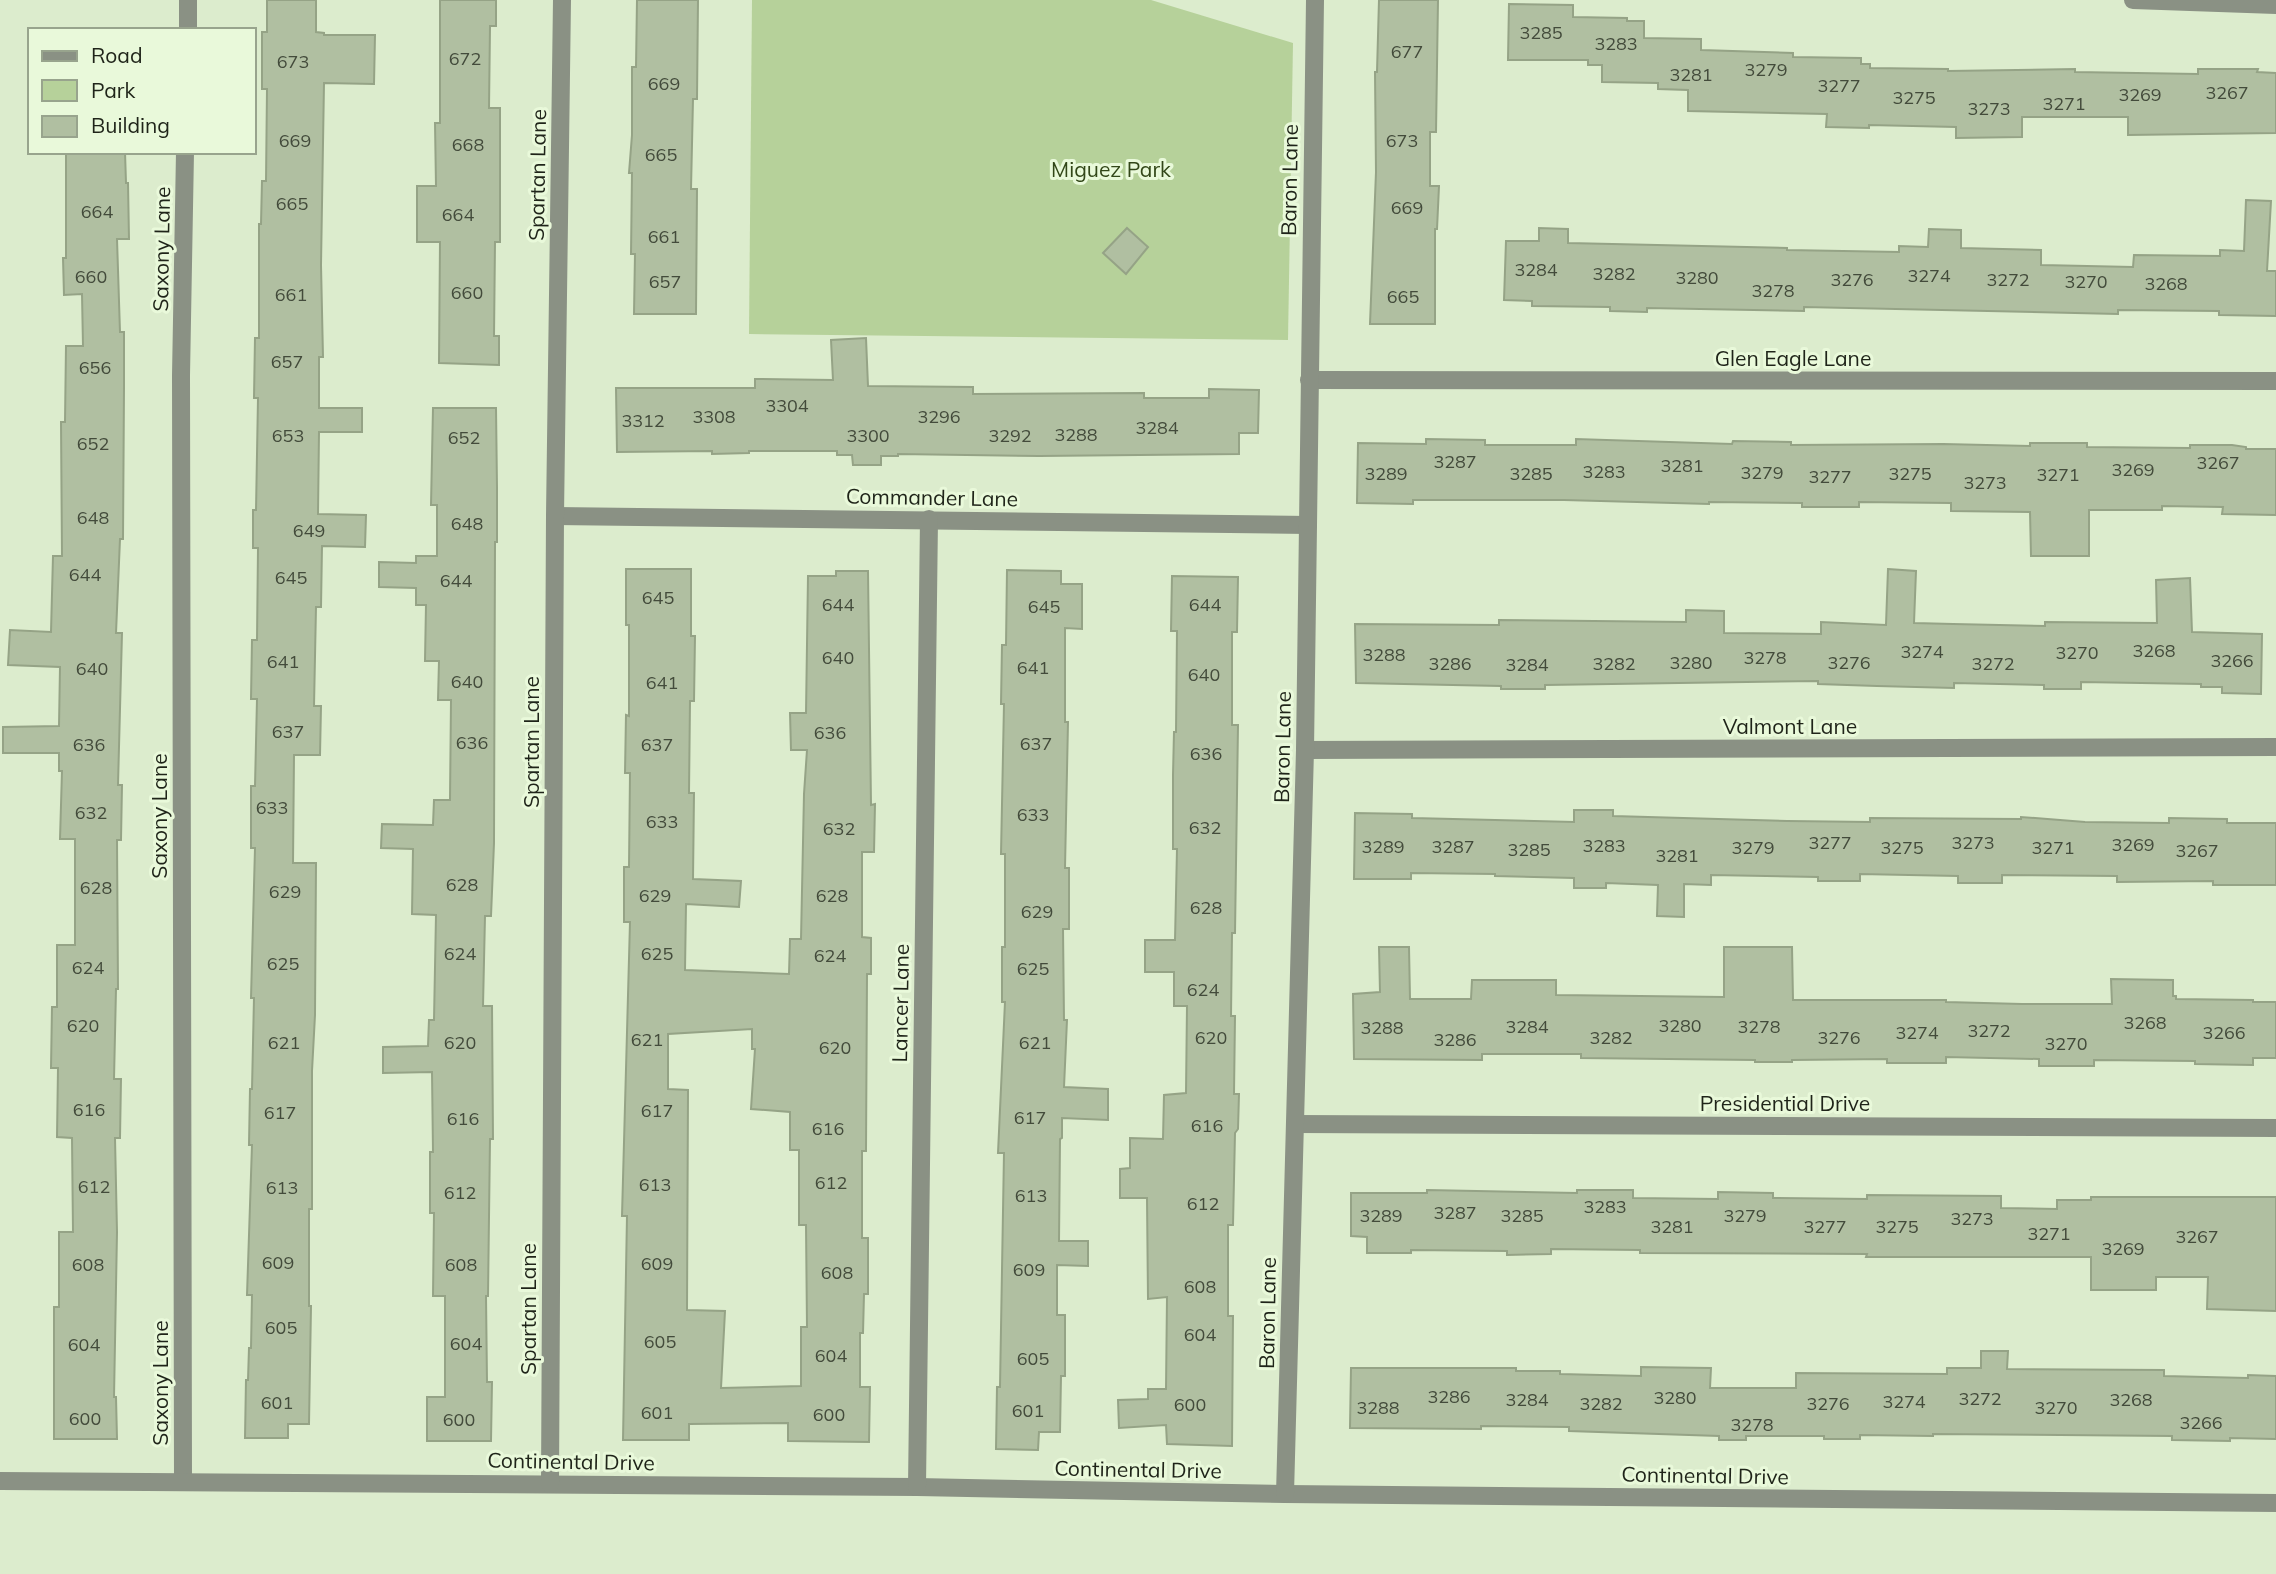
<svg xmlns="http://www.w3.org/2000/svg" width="2276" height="1574" viewBox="0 0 2276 1574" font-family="Mulish,sans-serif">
<rect width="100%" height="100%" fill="#dceccd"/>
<polygon fill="#b6d19a" points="752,0 1151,0 1293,43 1288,340 749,334"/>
<g fill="#b0bfa1" stroke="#95a386" stroke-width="2" fill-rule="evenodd">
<polygon points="267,0 316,0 316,32 324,33 324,35 375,35 374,84 324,83 321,265 323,357 319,357 319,408 362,408 362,432 319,432 318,514 366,515 365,547 322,546 321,607 316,607 314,706 321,706 320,755 294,755 293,863 316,863 315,1015 312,1071 312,1209 309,1209 309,1306 311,1306 309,1424 288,1424 288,1438 245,1438 246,1380 248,1380 249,1348 251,1348 252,1295 247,1295 252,1145 249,1145 250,1089 252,1089 254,998 251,998 255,848 251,848 251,786 255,786 257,699 251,699 252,640 257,640 258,548 253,548 253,510 256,510 258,398 254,398 255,338 259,338 259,224 261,224 262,181 266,181 267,89 262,89 262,32 267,32"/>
<polygon points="440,0 496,0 496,26 490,26 489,108 500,108 500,242 495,242 494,336 499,336 499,365 439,363 440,242 417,242 417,186 436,186 435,123 440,123"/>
<polygon points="637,0 698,0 697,99 693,99 691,189 697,189 696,314 634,314 635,254 631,254 632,173 629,173 632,135 632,67 636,67"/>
<polygon points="1379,0 1438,0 1436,132 1430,132 1430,186 1439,186 1437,229 1435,229 1435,324 1370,324 1376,172 1375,72 1377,72"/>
<polygon points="1509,4 1573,5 1573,17 1627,18 1627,21 1644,21 1644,38 1701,39 1701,50 1793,53 1793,57 1861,58 1861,64 1870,64 1870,68 1948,69 1948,71 2075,69 2075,72 2198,74 2198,69 2258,69 2257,72 2276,73 2276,133 2128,135 2128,117 2022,117 2022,137 1956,138 1956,127 1869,125 1869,128 1826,127 1827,114 1688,111 1688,90 1658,89 1658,83 1602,82 1602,65 1588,65 1588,60 1508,60"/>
<polygon points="66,152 125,152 126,183 128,183 129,239 117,239 120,332 124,332 124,387 123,539 120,539 116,633 122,633 118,785 122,785 121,840 117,840 118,989 116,989 114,1079 121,1079 120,1138 115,1138 117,1232 114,1397 116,1397 117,1439 54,1439 54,1307 59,1307 59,1232 73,1232 72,1138 57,1137 58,1068 51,1068 52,1007 57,1007 57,945 75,945 75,839 60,839 62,771 59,771 59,753 3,753 3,727 59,726 60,667 8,665 10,630 51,632 53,556 62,556 61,422 65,422 66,346 83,346 82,294 64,295 63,258 66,258"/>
<polygon points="2246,200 2271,201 2267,271 2276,271 2276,316 2219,315 2219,311 2118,310 2118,314 2075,313 1804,307 1804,311 1647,308 1647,312 1610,311 1610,307 1532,306 1532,301 1504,300 1506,241 1539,241 1539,228 1568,229 1568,243 1787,248 1787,250 1899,252 1899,246 1928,247 1929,229 1961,230 1961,248 2041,250 2041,265 2133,267 2134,255 2220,256 2220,250 2244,251"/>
<polygon points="1127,228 1148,247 1126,274 1103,253"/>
<polygon points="866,338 868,386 973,387 973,394 1144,393 1144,398 1209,398 1209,389 1259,390 1258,433 1239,433 1239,454 1039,456 898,454 898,456 881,456 881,465 853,465 852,455 837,455 837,451 749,451 749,453 712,454 712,451 617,452 616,388 755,388 755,379 833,380 831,340"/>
<polygon points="433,408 496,408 497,487 497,542 495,542 494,843 491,916 485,916 483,1006 492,1006 493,1139 490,1139 488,1296 486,1296 487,1382 492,1382 491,1441 427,1441 427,1397 445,1397 445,1296 433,1296 434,1213 430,1213 430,1152 433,1152 432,1072 383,1073 383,1047 428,1046 429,1020 434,1020 436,915 412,914 413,849 381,848 382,824 433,825 434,800 450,800 451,700 438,700 439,661 425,661 426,605 416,605 416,588 379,587 379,562 416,563 416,556 437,556 437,505 431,505"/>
<polygon points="1426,439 1485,440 1485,445 1576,445 1576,439 1732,444 1733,441 1791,442 1791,445 1943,444 2030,446 2030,443 2087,443 2087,447 2190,448 2190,445 2232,445 2246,447 2246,449 2276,449 2276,515 2222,514 2223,507 2162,506 2162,510 2089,510 2089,556 2031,556 2030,512 1951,511 1951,503 1859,502 1859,507 1802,507 1802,503 1709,502 1709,504 1564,500 1413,500 1413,504 1357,503 1358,443 1426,444"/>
<path d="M626 569H691V636H695L694 701H690L689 793H694L693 879 741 881 739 907 686 904 685 970 789 974 790 939H801L804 794 807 750H791L790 713H806L808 576H836V571H868L871 805 875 804 874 852H862V937L871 938V974H867L866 1151H862V1238H868V1294H864L863 1333H860V1387H870L869 1442 788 1441V1423L689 1424V1440H623L627 1216H622L630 922H624V867H629L630 773H625L626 715 629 716V625H626ZM752 1029V1049H755L751 1109 790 1112V1150H799V1225H806L807 1327H801V1386L721 1388 725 1311 687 1310 688 1090 668 1089V1034Z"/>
<polygon points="1888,569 1916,571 1914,623 1953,624 2045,626 2045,622 2157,623 2156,580 2190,578 2192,632 2262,634 2261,694 2222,693 2222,687 2201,687 2201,684 2081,682 2081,689 2044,689 2044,685 1954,683 1954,688 1877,686 1818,684 1818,681 1545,685 1545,689 1501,689 1501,686 1356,683 1355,624 1499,625 1499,620 1686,622 1686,610 1724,611 1724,633 1821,634 1821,622 1886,625"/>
<polygon points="1007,570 1061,571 1061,584 1082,584 1082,629 1065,628 1065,722 1068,722 1065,868 1069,868 1069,929 1063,929 1064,1020 1067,1020 1064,1087 1108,1089 1108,1120 1062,1118 1062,1138 1060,1139 1059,1241 1088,1241 1088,1266 1057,1265 1057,1315 1065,1315 1065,1376 1061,1376 1060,1432 1039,1432 1038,1450 996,1449 997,1387 1000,1387 1004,1153 998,1153 1005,1002 1002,1002 1002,947 1005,947 1005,854 1001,854 1004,704 1001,704 1002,645 1006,645"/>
<polygon points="1172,576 1238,577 1237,632 1232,632 1232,725 1238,725 1235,933 1232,933 1231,1016 1235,1016 1234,1094 1239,1094 1238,1129 1235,1133 1233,1225 1228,1225 1228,1316 1233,1316 1232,1446 1167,1444 1166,1425 1119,1428 1118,1400 1148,1399 1148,1389 1166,1389 1167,1297 1148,1299 1147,1198 1120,1198 1120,1169 1130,1168 1130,1138 1163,1139 1164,1095 1186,1093 1187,1006 1174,1006 1174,972 1145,972 1145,940 1175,940 1177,849 1173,849 1173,775 1174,732 1176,732 1177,631 1171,631"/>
<polygon points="1574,810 1613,810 1613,816 1787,821 1870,822 1870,818 2021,819 2021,817 2085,822 2169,823 2169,818 2227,819 2227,823 2276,823 2276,885 2213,885 2213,881 2117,882 2117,876 2002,875 2002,883 1958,883 1958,876 1860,874 1860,881 1818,881 1818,877 1711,875 1711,885 1684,884 1684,917 1657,916 1658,885 1606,883 1606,888 1574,888 1574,878 1495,876 1495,874 1411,873 1411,879 1354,879 1355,813 1412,814 1412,818 1574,822"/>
<polygon points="1379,947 1409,947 1410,999 1471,999 1472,980 1556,980 1556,995 1724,997 1724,947 1792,947 1793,1000 1946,1000 1946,1002 2022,1004 2112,1004 2111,979 2173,980 2173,996 2176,996 2176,999 2253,1000 2253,1002 2276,1002 2276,1058 2253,1058 2253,1065 2195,1064 2195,1061 2094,1060 2094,1066 2039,1066 2039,1059 1946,1057 1946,1063 1887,1063 1887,1059 1792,1060 1792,1062 1755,1062 1755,1060 1581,1058 1581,1054 1482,1054 1482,1060 1354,1059 1353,994 1380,992"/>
<polygon points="1427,1190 1577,1193 1577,1190 1633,1190 1633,1198 1718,1199 1718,1192 1773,1193 1773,1198 1867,1199 1867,1195 2001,1196 2001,1208 2057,1209 2057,1200 2091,1200 2091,1197 2276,1197 2276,1311 2207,1309 2208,1277 2156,1277 2156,1290 2091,1290 2091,1257 1866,1257 1867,1254 1640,1253 1640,1250 1551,1249 1551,1254 1507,1255 1507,1251 1411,1250 1411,1253 1367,1253 1367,1237 1351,1236 1351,1193 1427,1193"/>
<polygon points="1981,1351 2008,1351 2007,1369 2164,1370 2164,1376 2248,1378 2248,1375 2276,1376 2276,1439 2230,1438 2230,1441 2172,1440 2172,1436 1933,1434 1933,1436 1860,1435 1860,1439 1824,1439 1824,1436 1746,1436 1746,1440 1719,1440 1719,1436 1569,1431 1569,1427 1481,1426 1481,1429 1350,1428 1351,1368 1516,1368 1516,1371 1560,1371 1560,1374 1641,1376 1641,1367 1711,1368 1710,1388 1796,1388 1796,1373 1947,1374 1947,1368 1981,1368"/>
</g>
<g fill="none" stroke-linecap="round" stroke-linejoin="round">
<g stroke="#8a9184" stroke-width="18">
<polyline points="2133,0 2276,5"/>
<polyline points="188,30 188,0"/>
<polyline points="1309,380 2276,381"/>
<polyline points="555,516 1308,525"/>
<polyline points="1305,750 2276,747"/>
<polyline points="1295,1124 2276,1128"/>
<polyline points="183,1480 181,376 185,152"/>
<polyline points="0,1481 917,1487 1285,1494 2276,1503"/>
<polyline points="550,1484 555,516 562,0"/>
<polyline points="917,1487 929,519"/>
<polyline points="1285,1494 1305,750 1315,0"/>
</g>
</g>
<g text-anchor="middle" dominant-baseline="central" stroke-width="6" stroke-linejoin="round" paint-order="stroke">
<g font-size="18" fill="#434b3b">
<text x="1541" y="32">3285</text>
<text x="1616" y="43">3283</text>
<text x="1407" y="51">677</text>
<text x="465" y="58">672</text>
<text x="293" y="61">673</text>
<text x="1766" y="69">3279</text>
<text x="1691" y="74">3281</text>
<text x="664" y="83">669</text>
<text x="1839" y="85">3277</text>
<text x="2227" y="92">3267</text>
<text x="2140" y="94">3269</text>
<text x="1914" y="97">3275</text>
<text x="2064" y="103">3271</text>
<text x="1989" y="108">3273</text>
<text x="295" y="140">669</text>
<text x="1402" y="140">673</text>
<text x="468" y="144">668</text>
<text x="661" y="154">665</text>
<text x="292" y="203">665</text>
<text x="1407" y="207">669</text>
<text x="97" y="211">664</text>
<text x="458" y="214">664</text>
<text x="664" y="236">661</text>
<text x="1536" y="269">3284</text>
<text x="1614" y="273">3282</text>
<text x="1929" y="275">3274</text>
<text x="91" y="276">660</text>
<text x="1697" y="277">3280</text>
<text x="1852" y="279">3276</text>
<text x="2008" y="279">3272</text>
<text x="665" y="281">657</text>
<text x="2086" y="281">3270</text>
<text x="2166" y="283">3268</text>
<text x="1773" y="290">3278</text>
<text x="467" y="292">660</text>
<text x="291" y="294">661</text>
<text x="1403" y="296">665</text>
<text x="287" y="361">657</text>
<text x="95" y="367">656</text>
<text x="787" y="405">3304</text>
<text x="714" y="416">3308</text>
<text x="939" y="416">3296</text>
<text x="643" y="420">3312</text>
<text x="1157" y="427">3284</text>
<text x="1076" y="434">3288</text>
<text x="288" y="435">653</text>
<text x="868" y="435">3300</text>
<text x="1010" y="435">3292</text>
<text x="464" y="437">652</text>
<text x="93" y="443">652</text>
<text x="1455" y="461">3287</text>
<text x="2218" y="462">3267</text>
<text x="1682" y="465">3281</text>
<text x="2133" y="469">3269</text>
<text x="1604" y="471">3283</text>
<text x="1762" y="472">3279</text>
<text x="1386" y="473">3289</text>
<text x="1531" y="473">3285</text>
<text x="1910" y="473">3275</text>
<text x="2058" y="474">3271</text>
<text x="1830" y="476">3277</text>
<text x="1985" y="482">3273</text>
<text x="93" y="517">648</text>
<text x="467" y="523">648</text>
<text x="309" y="530">649</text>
<text x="85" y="574">644</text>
<text x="291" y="577">645</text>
<text x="456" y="580">644</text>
<text x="658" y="597">645</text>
<text x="838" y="604">644</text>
<text x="1205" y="604">644</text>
<text x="1044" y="606">645</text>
<text x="2154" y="650">3268</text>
<text x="1922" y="651">3274</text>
<text x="2077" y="652">3270</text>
<text x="1384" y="654">3288</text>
<text x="838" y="657">640</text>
<text x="1765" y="657">3278</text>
<text x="2232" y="660">3266</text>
<text x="283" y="661">641</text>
<text x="1691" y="662">3280</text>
<text x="1849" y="662">3276</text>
<text x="1450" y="663">3286</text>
<text x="1614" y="663">3282</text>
<text x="1993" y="663">3272</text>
<text x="1527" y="664">3284</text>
<text x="1033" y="667">641</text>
<text x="92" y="668">640</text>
<text x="1204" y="674">640</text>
<text x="467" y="681">640</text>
<text x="662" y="682">641</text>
<text x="288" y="731">637</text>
<text x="830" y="732">636</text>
<text x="472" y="742">636</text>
<text x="1036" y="743">637</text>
<text x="89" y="744">636</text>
<text x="657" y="744">637</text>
<text x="1206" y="753">636</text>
<text x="272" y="807">633</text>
<text x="91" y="812">632</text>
<text x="1033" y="814">633</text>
<text x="662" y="821">633</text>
<text x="1205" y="827">632</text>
<text x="839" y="828">632</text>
<text x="1830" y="842">3277</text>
<text x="1973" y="842">3273</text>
<text x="2133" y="844">3269</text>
<text x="1604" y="845">3283</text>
<text x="1383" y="846">3289</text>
<text x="1453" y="846">3287</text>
<text x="1753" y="847">3279</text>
<text x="1902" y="847">3275</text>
<text x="2053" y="847">3271</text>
<text x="1529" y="849">3285</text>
<text x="2197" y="850">3267</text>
<text x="1677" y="855">3281</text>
<text x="462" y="884">628</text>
<text x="96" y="887">628</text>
<text x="285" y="891">629</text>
<text x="655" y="895">629</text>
<text x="832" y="895">628</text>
<text x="1206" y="907">628</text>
<text x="1037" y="911">629</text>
<text x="460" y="953">624</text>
<text x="657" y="953">625</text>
<text x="830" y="955">624</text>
<text x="283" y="963">625</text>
<text x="88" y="967">624</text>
<text x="1033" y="968">625</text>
<text x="1203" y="989">624</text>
<text x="2145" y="1022">3268</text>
<text x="83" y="1025">620</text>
<text x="1680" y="1025">3280</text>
<text x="1527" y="1026">3284</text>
<text x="1759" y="1026">3278</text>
<text x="1382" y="1027">3288</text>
<text x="1989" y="1030">3272</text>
<text x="1917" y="1032">3274</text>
<text x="2224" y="1032">3266</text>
<text x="1211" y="1037">620</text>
<text x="1611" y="1037">3282</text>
<text x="1839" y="1037">3276</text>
<text x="647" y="1039">621</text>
<text x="1455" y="1039">3286</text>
<text x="284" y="1042">621</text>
<text x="460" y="1042">620</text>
<text x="1035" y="1042">621</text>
<text x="2066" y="1043">3270</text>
<text x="835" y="1047">620</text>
<text x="89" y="1109">616</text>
<text x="657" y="1110">617</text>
<text x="280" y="1112">617</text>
<text x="1030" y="1117">617</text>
<text x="463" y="1118">616</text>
<text x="1207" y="1125">616</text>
<text x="828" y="1128">616</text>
<text x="831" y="1182">612</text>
<text x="655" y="1184">613</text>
<text x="94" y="1186">612</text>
<text x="282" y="1187">613</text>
<text x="460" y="1192">612</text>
<text x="1031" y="1195">613</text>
<text x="1203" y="1203">612</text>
<text x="1605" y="1206">3283</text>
<text x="1455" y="1212">3287</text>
<text x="1381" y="1215">3289</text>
<text x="1522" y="1215">3285</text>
<text x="1745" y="1215">3279</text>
<text x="1972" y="1218">3273</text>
<text x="1672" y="1226">3281</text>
<text x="1825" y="1226">3277</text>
<text x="1897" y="1226">3275</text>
<text x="2049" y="1233">3271</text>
<text x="2197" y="1236">3267</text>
<text x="2123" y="1248">3269</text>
<text x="278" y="1262">609</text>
<text x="657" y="1263">609</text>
<text x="88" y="1264">608</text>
<text x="461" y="1264">608</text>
<text x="1029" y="1269">609</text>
<text x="837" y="1272">608</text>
<text x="1200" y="1286">608</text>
<text x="281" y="1327">605</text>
<text x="1200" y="1334">604</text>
<text x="660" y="1341">605</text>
<text x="466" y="1343">604</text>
<text x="84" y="1344">604</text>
<text x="831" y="1355">604</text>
<text x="1033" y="1358">605</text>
<text x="1449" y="1396">3286</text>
<text x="1675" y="1397">3280</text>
<text x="1980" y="1398">3272</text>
<text x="1527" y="1399">3284</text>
<text x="2131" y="1399">3268</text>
<text x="1904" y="1401">3274</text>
<text x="277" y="1402">601</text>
<text x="1601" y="1403">3282</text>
<text x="1828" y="1403">3276</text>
<text x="1190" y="1404">600</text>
<text x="1378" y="1407">3288</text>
<text x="2056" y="1407">3270</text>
<text x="1028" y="1410">601</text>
<text x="657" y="1412">601</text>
<text x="829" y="1414">600</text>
<text x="85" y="1418">600</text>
<text x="459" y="1419">600</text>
<text x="2201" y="1422">3266</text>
<text x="1752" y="1424">3278</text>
</g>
<g font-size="21" fill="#324718" stroke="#e9f9da">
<text x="1111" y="169">Miguez Park</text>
</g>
<g font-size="21" fill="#1f2419" stroke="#e9f9da">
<text transform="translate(537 175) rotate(-89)">Spartan Lane</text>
<text transform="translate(1289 180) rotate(-89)">Baron Lane</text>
<text transform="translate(161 249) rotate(-89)">Saxony Lane</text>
<text x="1793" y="358">Glen Eagle Lane</text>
<text transform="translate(932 497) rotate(1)">Commander Lane</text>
<text x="1790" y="726">Valmont Lane</text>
<text transform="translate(531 742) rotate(-90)">Spartan Lane</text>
<text transform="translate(1282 747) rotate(-89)">Baron Lane</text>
<text transform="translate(159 816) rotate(-90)">Saxony Lane</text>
<text transform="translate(900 1003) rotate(-89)">Lancer Lane</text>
<text x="1785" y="1103">Presidential Drive</text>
<text transform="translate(528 1309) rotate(-90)">Spartan Lane</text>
<text transform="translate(1267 1313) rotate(-89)">Baron Lane</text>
<text transform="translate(160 1383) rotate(-90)">Saxony Lane</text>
<text transform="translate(571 1461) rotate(1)">Continental Drive</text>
<text transform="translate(1138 1469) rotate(1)">Continental Drive</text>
<text transform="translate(1705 1475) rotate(1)">Continental Drive</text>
</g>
</g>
<rect x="28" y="28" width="228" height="126" fill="#e9f9da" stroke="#98a48d" stroke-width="2"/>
<rect x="42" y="51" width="35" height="10" fill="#8a9184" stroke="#98a48d" stroke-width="2"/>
<text x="91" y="63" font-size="21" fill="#1f2419">Road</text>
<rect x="42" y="80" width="35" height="21" fill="#b6d19a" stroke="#98a48d" stroke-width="2"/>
<text x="91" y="98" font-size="21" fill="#1f2419">Park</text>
<rect x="42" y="116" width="35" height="21" fill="#b0bfa1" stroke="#98a48d" stroke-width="2"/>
<text x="91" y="133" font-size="21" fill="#1f2419">Building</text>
</svg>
